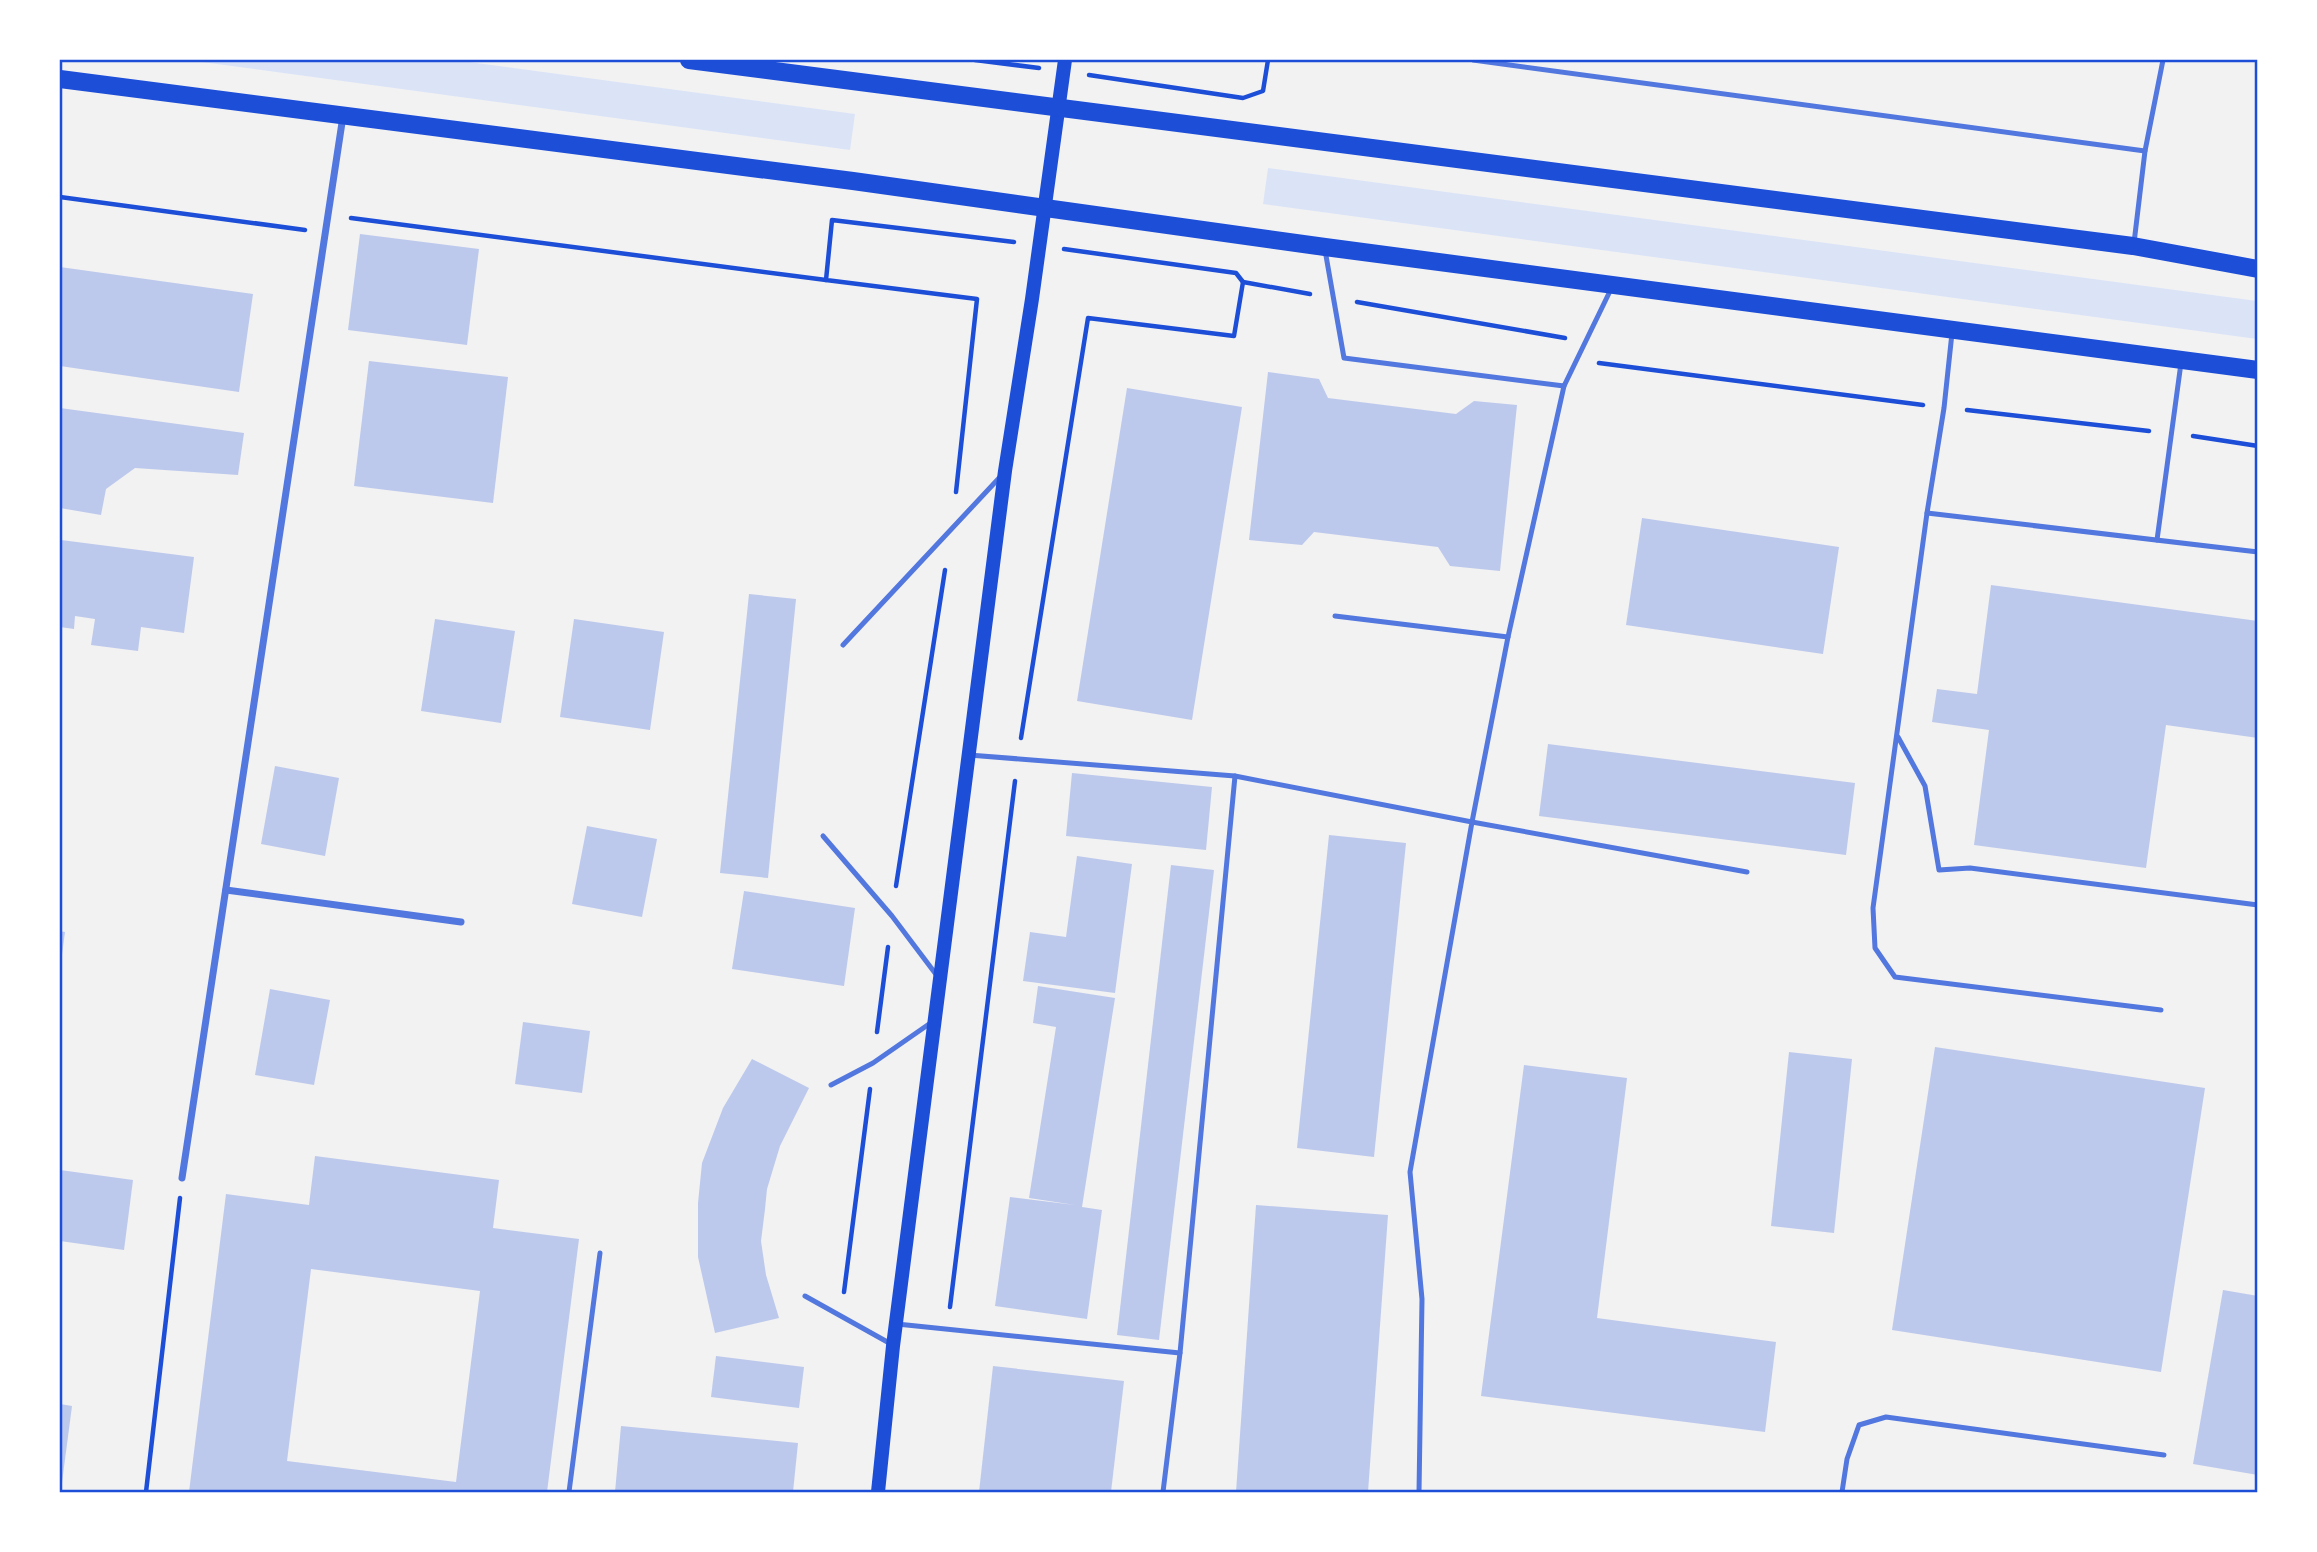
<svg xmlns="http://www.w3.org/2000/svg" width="2317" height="1552" viewBox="0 0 2317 1552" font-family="Manrope,sans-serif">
<rect width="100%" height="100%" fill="#f2f2f2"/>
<g fill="#dbe4f7">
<polygon points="187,60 454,60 855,114 850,150"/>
<polygon points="1268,168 2257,301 2257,339 1263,204"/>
</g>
<g fill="#bdc9ec" fill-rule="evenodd">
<polygon points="360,234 479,249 467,345 348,330"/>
<polygon points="60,267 253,294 239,392 60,366"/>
<polygon points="369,361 508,377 493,503 354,486"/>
<polygon points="1268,372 1319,379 1328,398 1456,414 1474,401 1517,405 1500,571 1450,566 1438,547 1314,532 1302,545 1249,540"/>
<polygon points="1127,388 1242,407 1192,720 1077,701"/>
<polygon points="60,408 244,433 238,475 135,468 106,489 101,515 60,508"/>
<polygon points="1642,518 1839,547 1823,654 1626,625"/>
<polygon points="61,540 194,557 184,633 141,627 138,651 91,645 95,619 75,616 74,629 60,627"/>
<polygon points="1991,585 2258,621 2258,738 2166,725 2146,868 1974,845 1989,730 1932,722 1937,689 1977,694"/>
<polygon points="749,594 796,599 768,878 720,873"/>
<polygon points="435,619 515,631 501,723 421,711"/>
<polygon points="574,619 664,632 650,730 560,717"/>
<polygon points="1548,744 1855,783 1846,855 1539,816"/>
<polygon points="275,766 339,778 325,856 261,844"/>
<polygon points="1072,773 1212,787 1206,850 1066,836"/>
<polygon points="587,826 657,839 642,917 572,904"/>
<polygon points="1329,835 1406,843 1374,1157 1297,1148"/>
<polygon points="1077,856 1132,864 1115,993 1023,981 1030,932 1066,937"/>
<polygon points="1171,865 1214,870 1159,1340 1117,1335"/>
<polygon points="744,891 855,908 844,986 732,969"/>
<polygon points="60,931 65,932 61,962 60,962"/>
<polygon points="1038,986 1115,998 1082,1207 1102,1210 1087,1319 995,1306 1010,1197 1075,1205 1029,1198 1056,1027 1033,1023"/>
<polygon points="270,989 330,1000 314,1085 255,1075"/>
<polygon points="523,1022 590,1031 582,1093 515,1084"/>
<polygon points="1935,1047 2205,1088 2161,1372 1892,1330"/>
<polygon points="1789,1052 1852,1059 1834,1233 1771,1226"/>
<polygon points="752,1059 809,1088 780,1146 767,1189 765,1209 761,1241 766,1275 779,1318 715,1333 698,1257 698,1203 702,1163 723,1108"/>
<polygon points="1524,1065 1627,1078 1597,1318 1776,1342 1765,1432 1481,1396"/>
<path d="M315 1156 499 1180 493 1228 579 1239 547 1492H189L226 1194 309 1205ZM311 1269 480 1291 456 1482 287 1461Z"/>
<polygon points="60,1170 133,1180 124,1250 60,1241"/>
<polygon points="1256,1205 1388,1215 1368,1492 1236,1492"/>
<polygon points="2223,1290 2258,1296 2258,1475 2193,1464"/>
<polygon points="716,1356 804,1367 799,1408 711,1397"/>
<polygon points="993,1366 1124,1381 1111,1492 979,1492"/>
<polygon points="60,1404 72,1406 61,1490 60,1490"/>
<polygon points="621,1426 798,1443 793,1492 615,1492"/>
</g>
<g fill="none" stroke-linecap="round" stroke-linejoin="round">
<g stroke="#1d4ed8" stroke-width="4.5">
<polyline points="975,60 1039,68"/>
<polyline points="1089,75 1243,98 1263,91 1268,60"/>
<polyline points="60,197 305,230"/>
<polyline points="351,218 826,280"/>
<polyline points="1064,249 1236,273 1243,282"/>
<polyline points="1357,302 1565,338"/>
<polyline points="1599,363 1923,405"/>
<polyline points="1967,410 2149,431"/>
<polyline points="2193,436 2258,446"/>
<polyline points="956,492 977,299 826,280 832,220 1014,242"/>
<polyline points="1021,738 1088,318 1234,336 1243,282 1310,294"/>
<polyline points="896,886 945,570"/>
<polyline points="877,1032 888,947"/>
<polyline points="844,1292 870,1089"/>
<polyline points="950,1307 1015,781"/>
<polyline points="146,1492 180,1198"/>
</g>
<g stroke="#5277de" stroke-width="5">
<polyline points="1473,60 2145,151"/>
<polyline points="2134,243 2145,151 2163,60"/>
<polyline points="1325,250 1344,358 1564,386 1612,287"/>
<polyline points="1952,333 1944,408 1927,513 1873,908 1875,948 1895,977 2161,1010"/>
<polyline points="1927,513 2258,552"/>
<polyline points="2157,540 2181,363"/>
<polyline points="1335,616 1508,637 1564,386"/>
<polyline points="1508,637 1472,822 1747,872"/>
<polyline points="843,645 1001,476"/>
<polyline points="1898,737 1925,786 1939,870 1970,868 2258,905"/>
<polyline points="969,755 1235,776 1472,822 1410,1172 1422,1299 1419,1492"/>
<polyline points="823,836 892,916 938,977"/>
<polyline points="831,1085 873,1063 932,1022"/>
<polyline points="805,1296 891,1344"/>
<polyline points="897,1324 1180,1353"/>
<polyline points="569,1492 600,1253"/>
<polyline points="1163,1492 1180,1353 1235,776"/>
<polyline points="1842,1492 1847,1459 1859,1425 1886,1417 2164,1455"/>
</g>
<g stroke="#5277de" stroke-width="7">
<polyline points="226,890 461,922"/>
<polyline points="182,1178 343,116"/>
</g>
<polyline stroke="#1d4ed8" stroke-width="14" points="878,1492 893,1346 1005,471 1032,299 1065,60"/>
<g stroke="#1d4ed8" stroke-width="18">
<polyline points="689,60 2133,246 2258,269"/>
<polyline points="60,79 853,181 1325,247 2258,370"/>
</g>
</g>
<rect width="2317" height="1552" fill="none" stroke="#ffffff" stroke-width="122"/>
<rect x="61" y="61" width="2195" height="1430" fill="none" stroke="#1d4ed8" stroke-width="2.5"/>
</svg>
